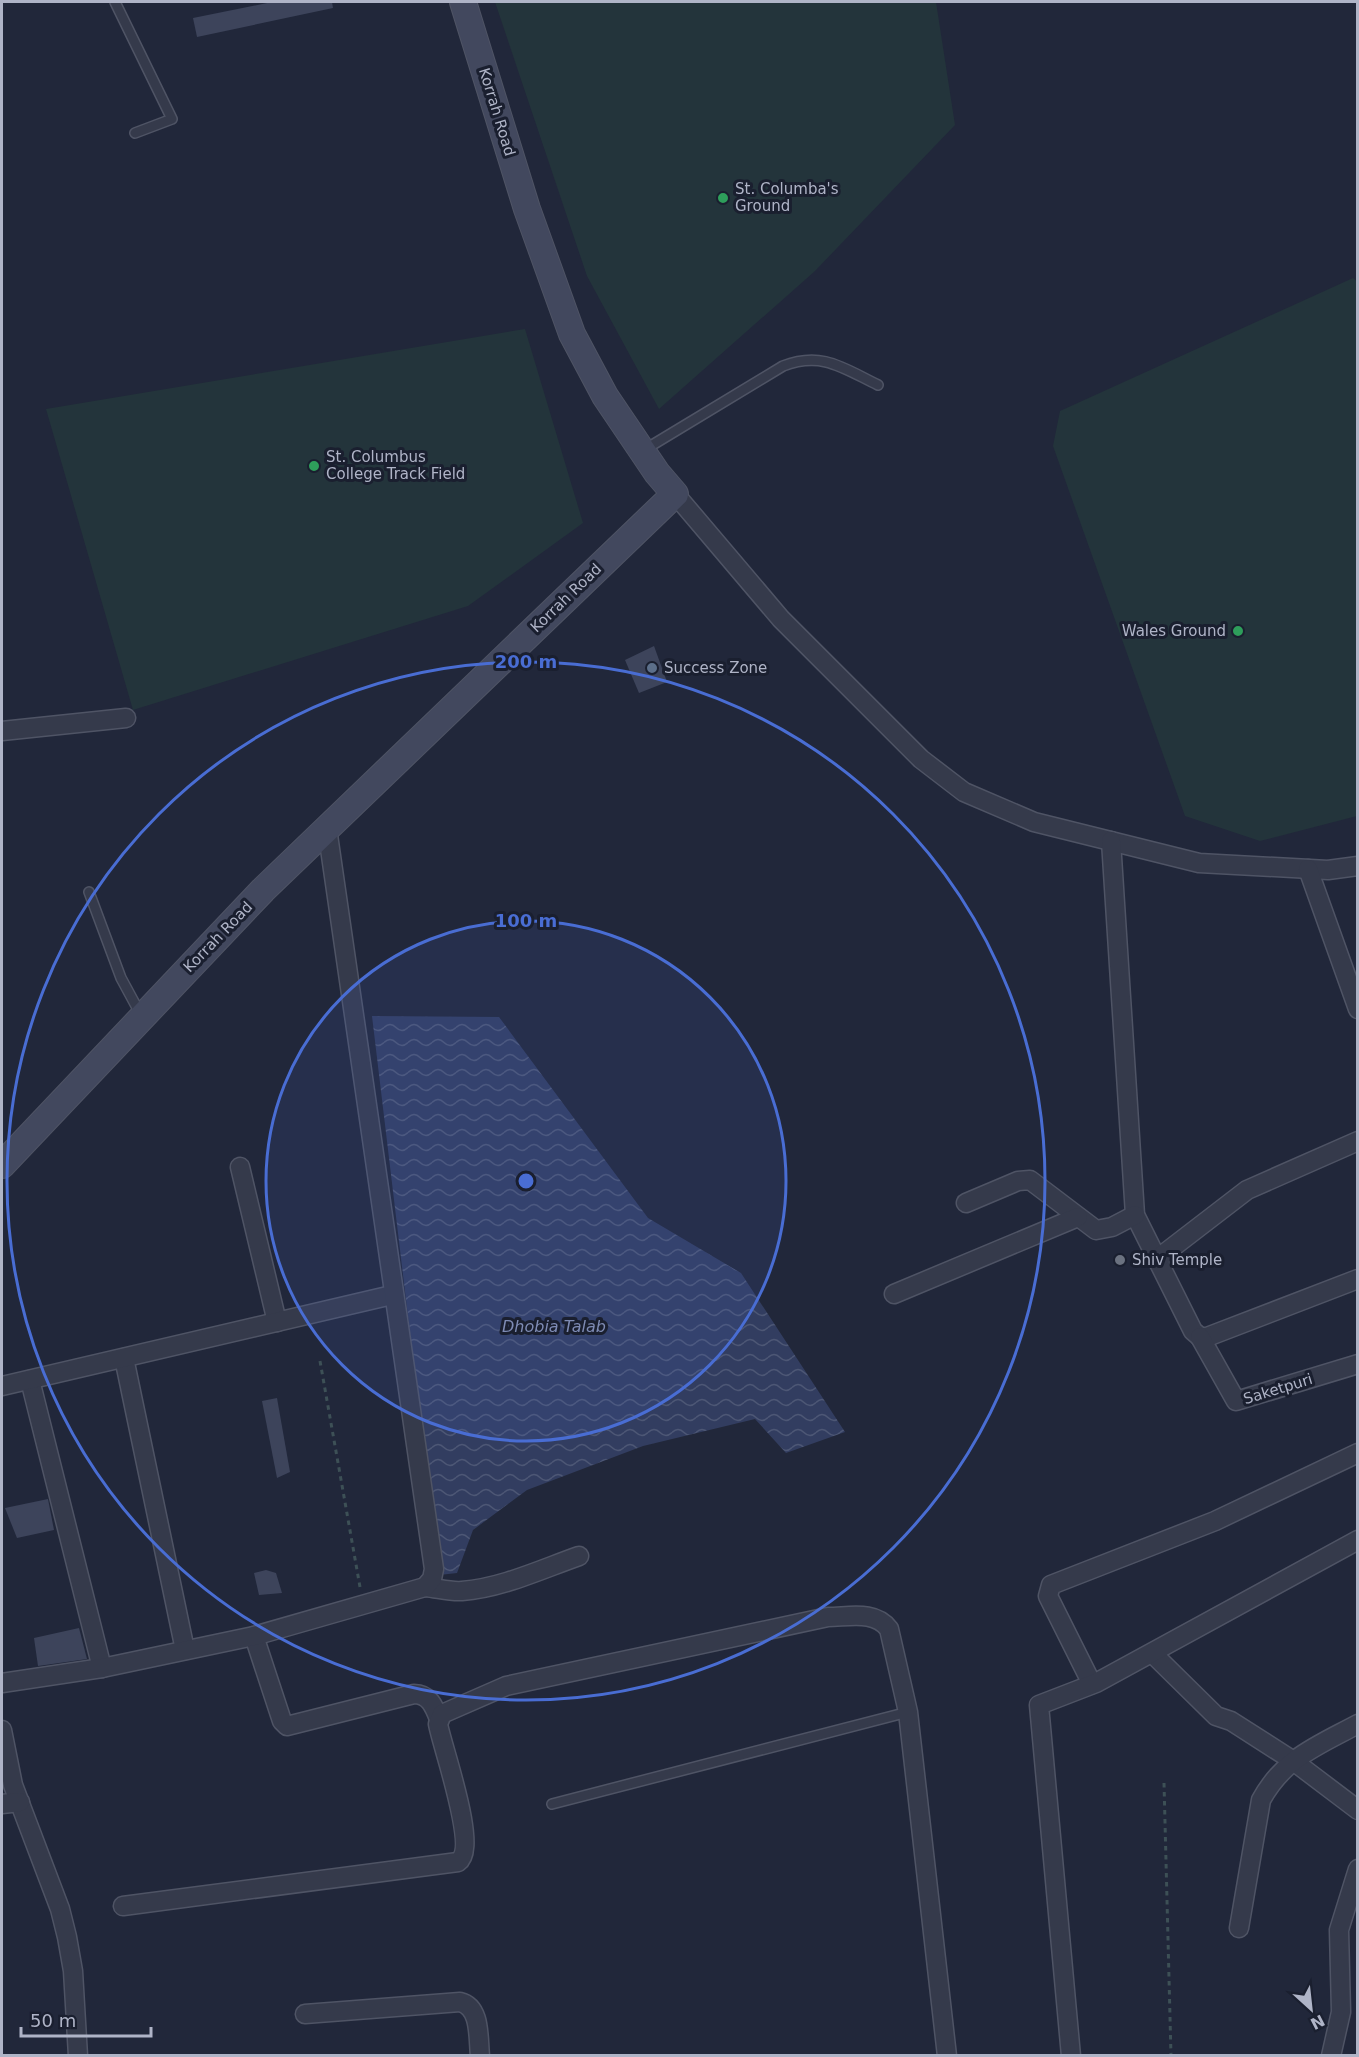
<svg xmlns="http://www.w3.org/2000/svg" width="1359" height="2057" viewBox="0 0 1359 2057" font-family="'DejaVu Sans',sans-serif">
<defs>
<pattern id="water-waves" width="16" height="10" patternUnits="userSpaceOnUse" patternTransform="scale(1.5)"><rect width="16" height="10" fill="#323d60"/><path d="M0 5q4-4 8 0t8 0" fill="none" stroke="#4d5775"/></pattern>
</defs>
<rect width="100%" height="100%" fill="#21273a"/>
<g fill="#23343b">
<polygon points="495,2 936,2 955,125 815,271 659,409 587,276"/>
<polygon points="1353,278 1358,282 1357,816 1260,841 1185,816 1053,446 1060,411"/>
<polygon points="525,329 583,523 468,606 133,710 46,409"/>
</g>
<polygon fill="url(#water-waves)" points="372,1016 499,1017 648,1218 741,1273 845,1432 786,1453 755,1419 643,1446 527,1490 473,1530 457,1573 439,1575"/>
<g fill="#3d445b">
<polygon points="272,2 332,2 333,8 197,37 193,18"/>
<polygon points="654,646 667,682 639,693 625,660"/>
<polygon points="277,1398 290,1472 277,1478 262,1401"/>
<polygon points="48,1499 54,1530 17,1538 5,1508"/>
<polygon points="266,1570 276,1573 282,1593 259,1595 254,1573"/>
<polygon points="79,1628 87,1659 38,1666 34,1638"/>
</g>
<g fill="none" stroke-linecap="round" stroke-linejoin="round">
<g stroke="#4f5465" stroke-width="12">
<g id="service">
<polyline points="115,2 172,119 135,133"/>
<path d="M644 450 783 366C822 351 843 368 878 385"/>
<polyline points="89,892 121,978 141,1015"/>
<polyline points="552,1804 908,1712"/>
</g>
</g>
<g stroke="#4f5465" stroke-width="21">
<g id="minor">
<polyline points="675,494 781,619 921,759 964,792 1034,822 1199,863 1328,870 1358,866"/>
<polyline points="2,731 126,718"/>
<polyline points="1111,841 1135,1215 1193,1331 1200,1337 1207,1337 1358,1279"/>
<polyline points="1308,869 1358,1009"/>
<polyline points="240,1167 277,1322"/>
<polyline points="966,1203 1018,1181 1030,1180 1096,1230 1112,1227 1135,1215"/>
<polyline points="1156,1260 1247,1190 1358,1141"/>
<polyline points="894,1294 1078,1217"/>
<polyline points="1200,1337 1236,1401 1358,1364"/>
<polyline points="124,1358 185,1650"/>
<polyline points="30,1380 102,1668"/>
<polyline points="2,1386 392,1295"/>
<path d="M425 1587C437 1588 450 1592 462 1591 502 1588 542 1569 579 1556"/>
<path d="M254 1636 282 1721 287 1726 414 1694C429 1694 434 1706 439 1719"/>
<polyline points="1152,1653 1216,1716 1231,1721 1292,1760 1358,1810"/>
<polyline points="2,1683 102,1668 254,1636 425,1587 432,1579 434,1569 327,828"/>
<polyline points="1092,1684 1048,1596 1051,1585 1215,1521 1358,1453"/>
<polyline points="2,1730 13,1785 60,1909 67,1937 73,1971 78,2056"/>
<polyline points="2,1804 20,1802"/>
<path d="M123 1906 458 1862C479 1848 442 1747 438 1724L442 1714 506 1686 828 1617C849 1617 875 1610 889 1629L908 1712 947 2056"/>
<path d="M1239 1928 1261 1800C1284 1758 1317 1746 1358 1724"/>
<path d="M305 2014 460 2002C481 2007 478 2037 480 2056"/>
<polyline points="1071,2056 1039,1705 1096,1683 1358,1540"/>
<polyline points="1331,2056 1341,2012 1339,1930 1358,1869"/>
</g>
</g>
<g stroke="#4f5465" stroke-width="28">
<polyline id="secondary" points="2,1165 263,890 675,494 657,473 605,396 572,334 527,209 463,2"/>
</g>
<g stroke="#3d5056" stroke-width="3" stroke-dasharray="4.5 4.5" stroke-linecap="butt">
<polyline points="320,1361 360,1587"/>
<polyline points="1164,1783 1171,2056"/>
</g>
<use href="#service" stroke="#353a4b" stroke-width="9"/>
<use href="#minor" stroke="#353a4b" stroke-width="18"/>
<use href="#secondary" stroke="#42485e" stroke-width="26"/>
</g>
<circle cx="526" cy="1181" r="260" fill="#496dd3" fill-opacity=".12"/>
<g fill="none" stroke="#496dd3" stroke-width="3">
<circle cx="526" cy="1181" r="260"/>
<circle cx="526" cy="1181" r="519"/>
</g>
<g fill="#2e9e5b" stroke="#1a1f2f" stroke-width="2">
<circle cx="723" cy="198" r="6"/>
<circle cx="314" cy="466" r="6"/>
<circle cx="1238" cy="631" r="6"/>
</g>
<circle fill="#5c6f8a" stroke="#1a1f2f" stroke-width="2" cx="652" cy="668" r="6"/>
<circle fill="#6b7280" stroke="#1a1f2f" stroke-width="2" cx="1120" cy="1260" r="6"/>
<g text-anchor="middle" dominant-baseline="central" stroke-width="6" stroke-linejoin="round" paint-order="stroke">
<g font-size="15" fill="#afb4c7" stroke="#1a1f2f">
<text transform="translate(497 112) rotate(73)">Korrah Road</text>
<text transform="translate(566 598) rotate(-44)">Korrah Road</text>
<text transform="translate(218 937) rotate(-46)">Korrah Road</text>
<text transform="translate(1278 1389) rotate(-17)">Saketpuri</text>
</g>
<g font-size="15" fill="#afb4c7" stroke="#1a1f2f" text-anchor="start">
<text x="735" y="189">St. Columba's<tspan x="735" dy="17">Ground</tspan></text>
<text x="326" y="457">St. Columbus<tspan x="326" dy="17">College Track Field</tspan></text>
<text x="1226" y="631" text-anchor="end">Wales Ground</text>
<text x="664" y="668">Success Zone</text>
<text x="1132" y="1260">Shiv Temple</text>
</g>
<g font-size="16" font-style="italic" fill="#7e8bb4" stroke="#1a1f2f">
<text x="554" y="1326">Dhobia Talab</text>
</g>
</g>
<circle cx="526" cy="1181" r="9" fill="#496dd3" stroke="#1a1f2f" stroke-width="3"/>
<g font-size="18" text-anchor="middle" font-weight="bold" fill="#496dd3" stroke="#1a1f2f" stroke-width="6" stroke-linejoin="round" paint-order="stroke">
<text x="526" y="668">200 m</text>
<text x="526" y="927">100 m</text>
</g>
<rect width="1359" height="2057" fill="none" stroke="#afb4c7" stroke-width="6"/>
<g transform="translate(1311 2009) rotate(153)" stroke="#1a1f2f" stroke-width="4.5" paint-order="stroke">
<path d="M0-4.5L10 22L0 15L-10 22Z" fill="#afb4c7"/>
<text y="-9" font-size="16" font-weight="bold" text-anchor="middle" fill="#afb4c7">N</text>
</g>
<path d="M21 2027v9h130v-9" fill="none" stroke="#afb4c7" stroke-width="3"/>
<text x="30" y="2027" font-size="18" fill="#afb4c7" stroke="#1a1f2f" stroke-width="4.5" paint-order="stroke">50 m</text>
</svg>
